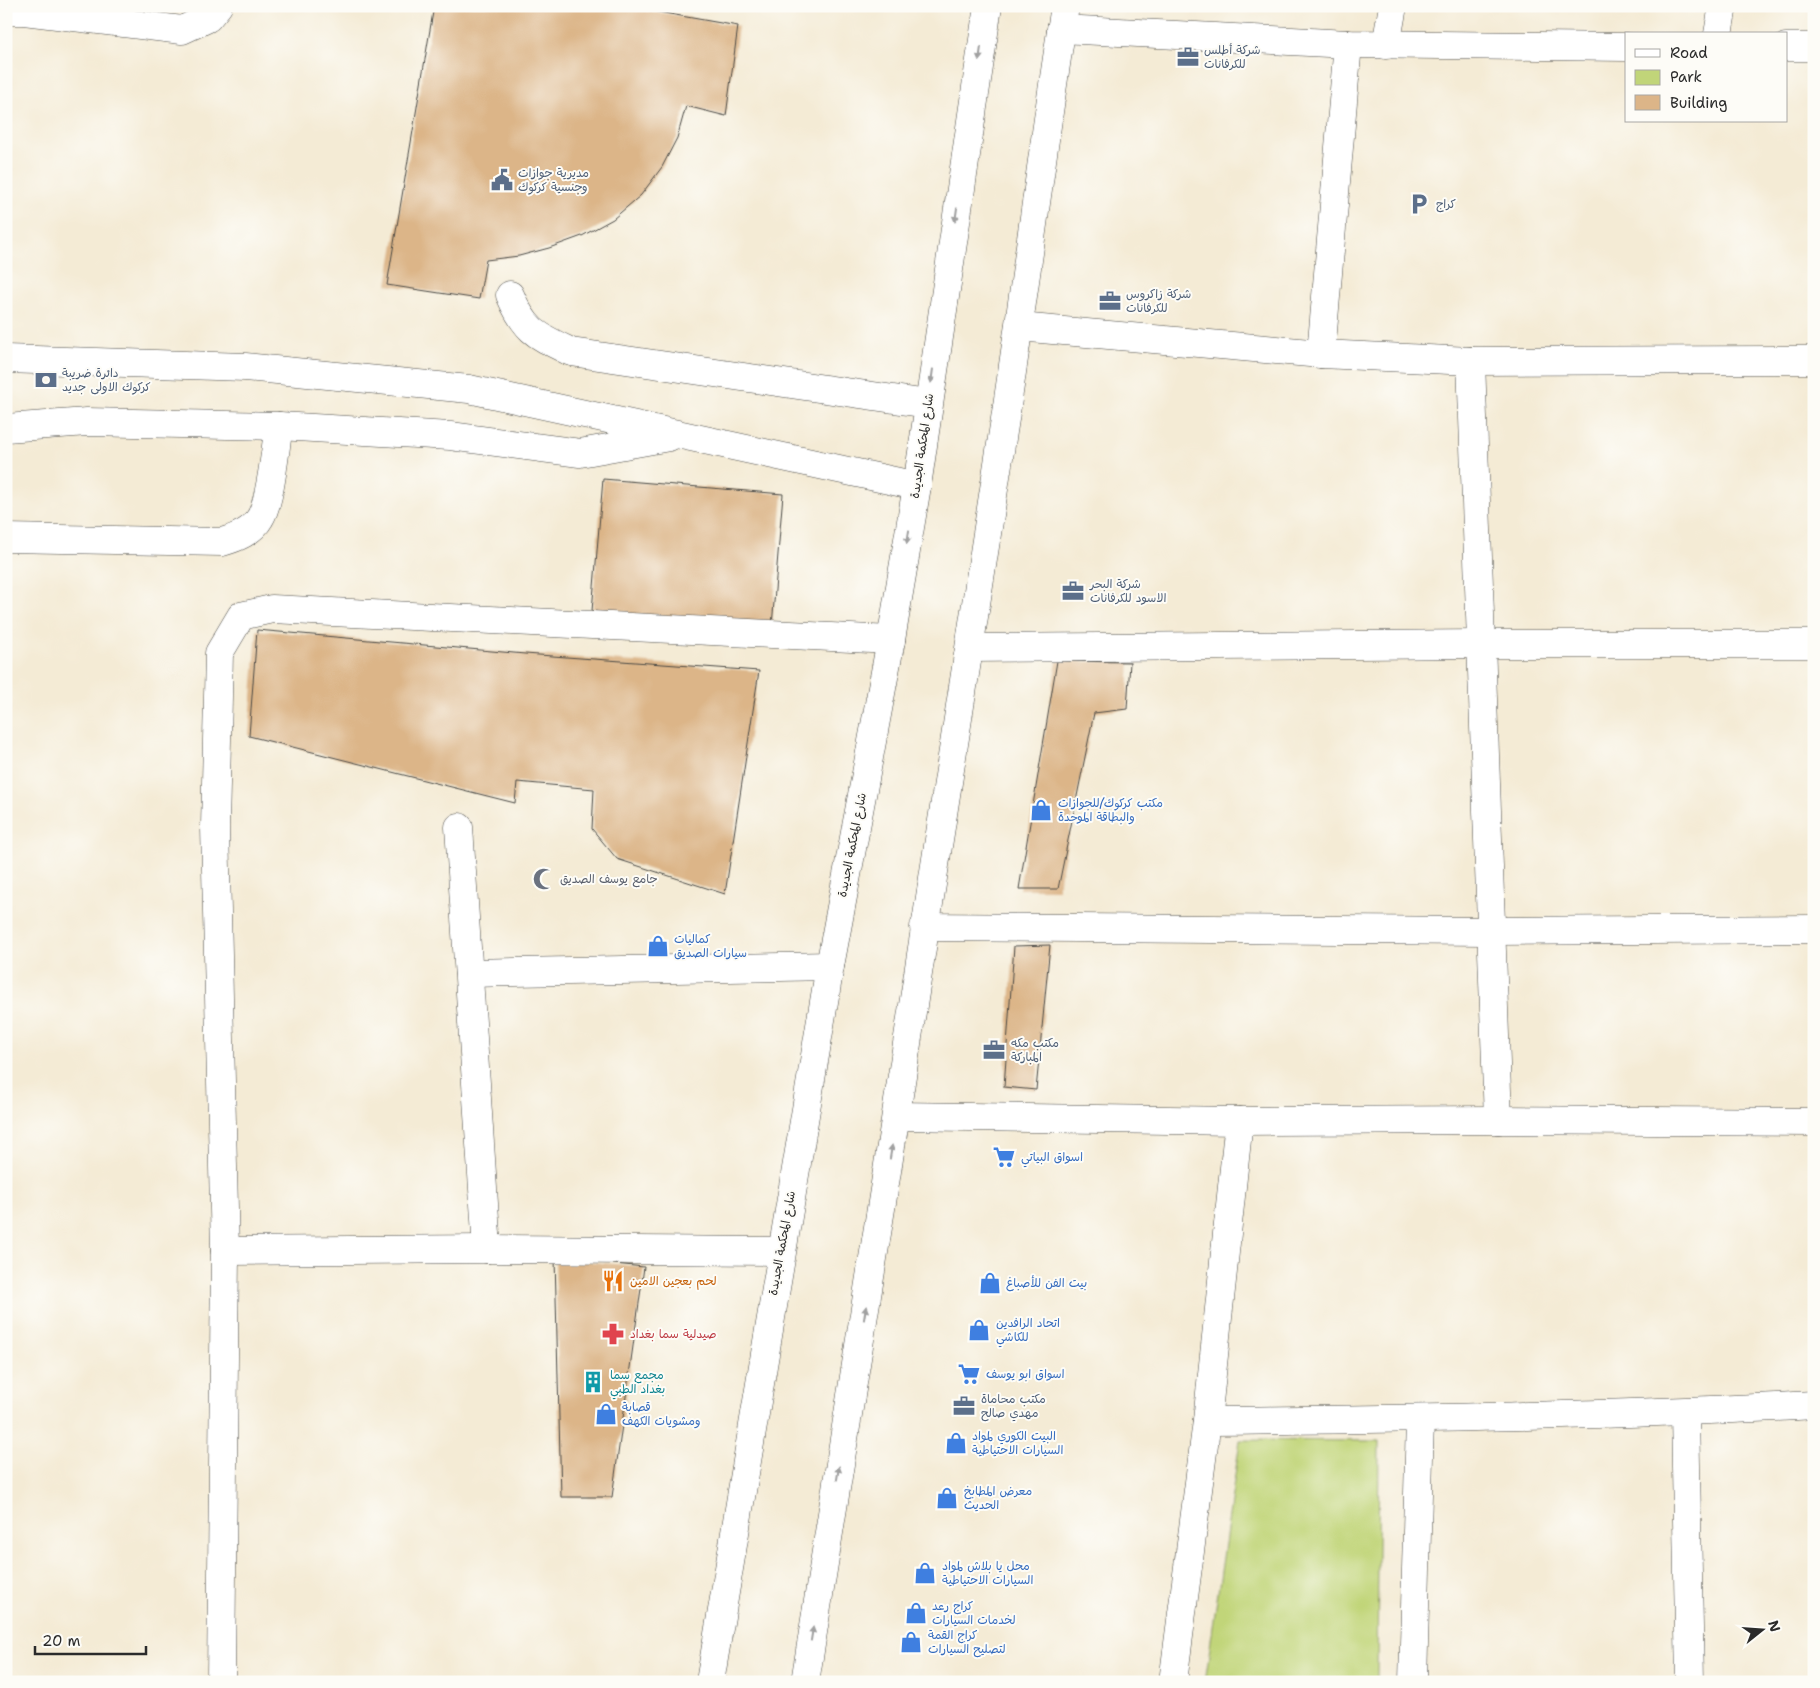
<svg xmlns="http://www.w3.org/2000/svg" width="1820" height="1688" viewBox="0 0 1820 1688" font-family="'Shantell Sans','Playpen Sans Arabic',sans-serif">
<rect width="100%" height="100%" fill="#fdfcf7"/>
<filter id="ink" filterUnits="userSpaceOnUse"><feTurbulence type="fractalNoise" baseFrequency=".02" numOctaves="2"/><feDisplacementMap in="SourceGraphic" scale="10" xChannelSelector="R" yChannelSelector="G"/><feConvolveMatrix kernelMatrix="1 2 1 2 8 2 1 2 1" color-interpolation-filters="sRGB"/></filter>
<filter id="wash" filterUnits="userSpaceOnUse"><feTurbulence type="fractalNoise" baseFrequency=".0096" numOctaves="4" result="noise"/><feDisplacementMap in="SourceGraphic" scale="20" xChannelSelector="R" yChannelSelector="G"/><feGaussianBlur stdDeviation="1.12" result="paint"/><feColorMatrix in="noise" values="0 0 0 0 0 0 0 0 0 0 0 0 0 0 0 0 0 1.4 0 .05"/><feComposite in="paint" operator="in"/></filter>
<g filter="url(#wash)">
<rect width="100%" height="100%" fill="#f4ebd5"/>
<polygon fill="#c1d579" stroke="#768052" points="1240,1440 1379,1441 1377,1682 1205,1682"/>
<g id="blocks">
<g fill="#dcb588">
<polygon points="434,6 624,6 738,26 726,116 686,106 677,138 662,167 641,195 613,219 582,236 549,248 519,256 486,260 479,299 387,285"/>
<polygon points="603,479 783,494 772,626 592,611"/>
<polygon points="257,630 525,654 759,671 725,894 617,859 592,829 594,789 517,782 515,803 249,736"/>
<polygon points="1057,661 1130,662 1127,709 1094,713 1058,889 1019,889"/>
<polygon points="1050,945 1036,1090 1004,1087 1014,946"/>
<polygon points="555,1258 644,1267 612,1497 561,1497"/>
</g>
</g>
</g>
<g filter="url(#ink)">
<use href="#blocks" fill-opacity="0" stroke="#494844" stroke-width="1"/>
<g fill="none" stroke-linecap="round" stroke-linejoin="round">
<g stroke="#494844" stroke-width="29">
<g id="minor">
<polyline points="6,11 24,11 182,30 208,18 218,6"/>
<polyline points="1061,29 1348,44 1626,47"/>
<polyline points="1718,34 1723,6"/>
<polyline points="1386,45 1393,6"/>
<polyline points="1786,47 1814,47"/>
<path d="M510 295C526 332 536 335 571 352L928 404"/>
<polyline points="1019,327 1321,354 1471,361 1814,360"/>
<polyline points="1321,354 1348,44"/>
<polyline points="6,359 245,367 469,389 917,486"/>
<polyline points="1471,361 1498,1120"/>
<polyline points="6,428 87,422 279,426 450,436 580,453 669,437"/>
<path d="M6 538 222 542C236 538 252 532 260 518 271 501 275 448 279 426"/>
<polyline points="970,648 1481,644 1814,644"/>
<polyline points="459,827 487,1249"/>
<polyline points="924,927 1491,931 1814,929"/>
<polyline points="469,973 830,966"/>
<polyline points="897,1116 1239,1121 1498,1120 1814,1122"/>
<polyline points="225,1251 487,1249 781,1251"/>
<polyline points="1685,1412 1690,1682"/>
<path d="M1207 1421C1409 1419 1612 1416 1814 1405"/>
<polyline points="221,1682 225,1251 215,827 219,653 241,616 272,609 891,640"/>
<polyline points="1173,1682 1207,1421 1239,1121"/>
<polyline points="1413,1682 1420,1419"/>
</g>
</g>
<g stroke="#494844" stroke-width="29">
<g id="major">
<polyline points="710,1682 830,966 891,640 917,486 988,6"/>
<path d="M805 1682C873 1261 940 841 1005 419 1026 282 1043 144 1065 6"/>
</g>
</g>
<use href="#minor" stroke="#fff" stroke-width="28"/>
<use href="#major" stroke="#fff" stroke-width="28"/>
</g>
<defs><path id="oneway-solid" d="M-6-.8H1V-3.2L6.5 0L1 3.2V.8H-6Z" transform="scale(1.25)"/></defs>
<g fill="#a0a0a0">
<use href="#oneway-solid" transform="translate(980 54) rotate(98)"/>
<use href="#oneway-solid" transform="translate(956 215) rotate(98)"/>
<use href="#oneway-solid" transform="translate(932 376) rotate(98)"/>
<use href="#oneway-solid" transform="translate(908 537) rotate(99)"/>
<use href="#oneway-solid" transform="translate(891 1152) rotate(-81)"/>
<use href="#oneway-solid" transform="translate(865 1313) rotate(-81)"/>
<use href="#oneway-solid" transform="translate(838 1473) rotate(-81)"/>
<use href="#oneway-solid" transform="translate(812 1634) rotate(-81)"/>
</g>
</g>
<defs>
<g id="office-bare" transform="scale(1.725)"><path d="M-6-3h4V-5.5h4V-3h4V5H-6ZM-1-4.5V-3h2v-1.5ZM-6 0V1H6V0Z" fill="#5c6f8a" stroke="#fdfcf7" stroke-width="2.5" paint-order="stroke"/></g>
<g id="civic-bare" transform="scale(1.725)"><path d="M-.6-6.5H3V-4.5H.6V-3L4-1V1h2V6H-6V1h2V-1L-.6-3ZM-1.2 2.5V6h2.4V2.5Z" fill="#5c6f8a" stroke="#fdfcf7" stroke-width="2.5" paint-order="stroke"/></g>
<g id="parking-bare" transform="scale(1.725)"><path d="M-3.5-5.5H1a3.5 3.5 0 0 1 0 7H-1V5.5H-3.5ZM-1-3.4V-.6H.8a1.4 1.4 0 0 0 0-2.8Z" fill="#5c6f8a" stroke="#fdfcf7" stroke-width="2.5" paint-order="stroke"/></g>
<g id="bank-bare" transform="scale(1.725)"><path d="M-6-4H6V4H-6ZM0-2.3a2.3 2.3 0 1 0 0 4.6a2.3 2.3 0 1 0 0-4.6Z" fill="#5c6f8a" stroke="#fdfcf7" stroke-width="2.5" paint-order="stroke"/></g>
<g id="shop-bare" transform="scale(1.725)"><path d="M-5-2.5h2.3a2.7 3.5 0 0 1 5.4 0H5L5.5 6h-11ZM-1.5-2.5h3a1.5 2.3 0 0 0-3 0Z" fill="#3f7fe0" stroke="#fdfcf7" stroke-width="2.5" paint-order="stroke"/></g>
<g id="mosque-bare" transform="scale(1.725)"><path d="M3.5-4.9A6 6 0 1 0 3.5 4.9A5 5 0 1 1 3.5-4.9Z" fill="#6b7280" stroke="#fdfcf7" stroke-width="2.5" paint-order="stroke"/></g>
<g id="supermarket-bare" transform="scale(1.725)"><path d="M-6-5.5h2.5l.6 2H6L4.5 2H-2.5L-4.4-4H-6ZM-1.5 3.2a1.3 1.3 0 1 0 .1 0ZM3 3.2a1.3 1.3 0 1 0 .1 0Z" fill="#3f7fe0" stroke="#fdfcf7" stroke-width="2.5" paint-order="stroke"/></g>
<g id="restaurant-bare" transform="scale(1.725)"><path d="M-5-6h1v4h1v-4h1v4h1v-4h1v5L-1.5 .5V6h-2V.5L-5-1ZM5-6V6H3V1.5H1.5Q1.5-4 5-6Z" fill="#e8710a" stroke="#fdfcf7" stroke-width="2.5" paint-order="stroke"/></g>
<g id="pharmacy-bare" transform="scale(1.725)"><path d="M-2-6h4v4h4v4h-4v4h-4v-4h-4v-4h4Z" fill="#e0444e" stroke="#fdfcf7" stroke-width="2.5" paint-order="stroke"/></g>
<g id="building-bare" transform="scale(1.725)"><path d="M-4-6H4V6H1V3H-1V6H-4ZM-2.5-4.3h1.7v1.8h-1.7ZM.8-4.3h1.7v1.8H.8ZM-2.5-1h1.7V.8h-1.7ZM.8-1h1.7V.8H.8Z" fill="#0f9aa8" stroke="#fdfcf7" stroke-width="2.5" paint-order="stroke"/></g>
</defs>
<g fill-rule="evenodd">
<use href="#office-bare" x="1188" y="57"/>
<use href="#civic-bare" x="502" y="180"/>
<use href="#parking-bare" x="1419" y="204"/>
<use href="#office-bare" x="1110" y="301"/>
<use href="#bank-bare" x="46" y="380"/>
<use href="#office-bare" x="1073" y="591"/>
<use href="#shop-bare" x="1041" y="810"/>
<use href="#mosque-bare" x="544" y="879"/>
<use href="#shop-bare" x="658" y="946"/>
<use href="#office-bare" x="994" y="1050"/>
<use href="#supermarket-bare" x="1004" y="1157"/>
<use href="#restaurant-bare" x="613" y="1281"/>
<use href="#shop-bare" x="990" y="1283"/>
<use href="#shop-bare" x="979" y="1330"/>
<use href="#pharmacy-bare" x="613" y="1334"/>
<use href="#supermarket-bare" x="969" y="1374"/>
<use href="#building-bare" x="593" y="1382"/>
<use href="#office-bare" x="964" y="1406"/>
<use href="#shop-bare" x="606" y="1414"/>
<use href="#shop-bare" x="956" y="1443"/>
<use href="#shop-bare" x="947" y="1498"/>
<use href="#shop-bare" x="925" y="1573"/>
<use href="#shop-bare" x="916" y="1613"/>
<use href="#shop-bare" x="911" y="1642"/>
</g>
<g text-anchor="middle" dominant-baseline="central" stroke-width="4" stroke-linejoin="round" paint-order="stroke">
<g font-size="12" fill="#4e5e75" stroke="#fdfcf7" text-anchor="start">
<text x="1204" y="50">شركة أطلس<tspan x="1204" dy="14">للكرفانات</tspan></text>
<text x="518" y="173">مديرية جوازات<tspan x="518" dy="14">وجنسية كركوك</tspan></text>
<text x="1436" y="204">كراج</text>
<text x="1126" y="294">شركة زاكروس<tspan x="1126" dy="14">للكرفانات</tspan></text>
<text x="62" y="373">دائرة ضريبة<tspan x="62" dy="14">كركوك الاولی جدید</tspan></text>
<text x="1090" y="584">شركة البحر<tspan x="1090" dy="14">الاسود للكرفانات</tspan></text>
<text x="1011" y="1043">مكتب مكه<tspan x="1011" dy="14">المباركة</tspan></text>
<text x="981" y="1399">مكتب محاماة<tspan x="981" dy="14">مهدي صالح</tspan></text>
</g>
<g font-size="12" fill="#2b2b2b" stroke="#fdfcf7">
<text transform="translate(922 446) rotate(-82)">شارع المحكمة الجديدة</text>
<text transform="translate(852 845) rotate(-79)">شارع المحكمة الجديدة</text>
<text transform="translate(782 1243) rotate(-80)">شارع المحكمة الجديدة</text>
</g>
<g font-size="12" fill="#366cbe" stroke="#fdfcf7" text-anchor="start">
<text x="1058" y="803">مكتب كركوك/للجوازات<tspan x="1058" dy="14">والبطاقة الموحدة</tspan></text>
<text x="674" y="939">كماليات<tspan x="674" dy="14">سيارات الصديق</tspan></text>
<text x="1021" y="1157">اسواق البياتي</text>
<text x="1006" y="1283">بيت الفن للأصباغ</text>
<text x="996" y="1323">اتحاد الرافدين<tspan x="996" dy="14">للكاشي</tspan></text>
<text x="986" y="1374">اسواق ابو يوسف</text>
<text x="622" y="1407">قصابة<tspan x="622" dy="14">ومشويات الكهف</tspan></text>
<text x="972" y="1436">البيت الكوري لمواد<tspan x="972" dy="14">السيارات الاحتياطية</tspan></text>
<text x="964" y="1491">معرض المطابخ<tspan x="964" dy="14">الحديث</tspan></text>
<text x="942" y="1566">محل يا بلاش لمواد<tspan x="942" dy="14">السيارات الاحتياطية</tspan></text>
<text x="932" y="1606">كراج رعد<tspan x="932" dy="14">لخدمات السيارات</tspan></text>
<text x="928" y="1635">كراج القمة<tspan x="928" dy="14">لتصليح السيارات</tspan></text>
</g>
<g font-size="12" fill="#5b616d" stroke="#fdfcf7" text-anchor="start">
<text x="560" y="879">جامع يوسف الصديق</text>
</g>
<g font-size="12" fill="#c56008" stroke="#fdfcf7" text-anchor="start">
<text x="630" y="1281">لحم بعجين الامين</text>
</g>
<g font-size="12" fill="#be3a42" stroke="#fdfcf7" text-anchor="start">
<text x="630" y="1334">صيدلية سما بغداد</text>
</g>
<g font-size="12" fill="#0d838f" stroke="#fdfcf7" text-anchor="start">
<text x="610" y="1375">مجمع سما<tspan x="610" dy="14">بغداد الطبي</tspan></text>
</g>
</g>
<rect width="1820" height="1688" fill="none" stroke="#fdfcf7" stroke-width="25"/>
<rect x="1625" y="32" width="162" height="90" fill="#fdfcf7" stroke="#a9a8a5"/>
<rect x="1635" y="49" width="25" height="8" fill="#ffffff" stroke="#a9a8a5"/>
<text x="1670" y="58" font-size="15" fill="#2b2b2b">Road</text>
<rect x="1635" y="70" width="25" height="15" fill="#c1d579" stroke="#a9a8a5"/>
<text x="1670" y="82" font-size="15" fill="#2b2b2b">Park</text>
<rect x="1635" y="95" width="25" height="15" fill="#dcb588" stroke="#a9a8a5"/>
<text x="1670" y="108" font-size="15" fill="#2b2b2b">Building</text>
<g transform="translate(1762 1630) rotate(73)" stroke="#fdfcf7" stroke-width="4" paint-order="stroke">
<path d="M0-4L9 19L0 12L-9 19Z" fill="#2b2b2b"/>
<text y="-8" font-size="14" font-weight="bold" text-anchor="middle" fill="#2b2b2b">N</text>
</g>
<path d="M35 1646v8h111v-8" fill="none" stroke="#2b2b2b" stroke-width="2.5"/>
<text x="42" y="1646" font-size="15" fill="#2b2b2b" stroke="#fdfcf7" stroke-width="4" paint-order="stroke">20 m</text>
</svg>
